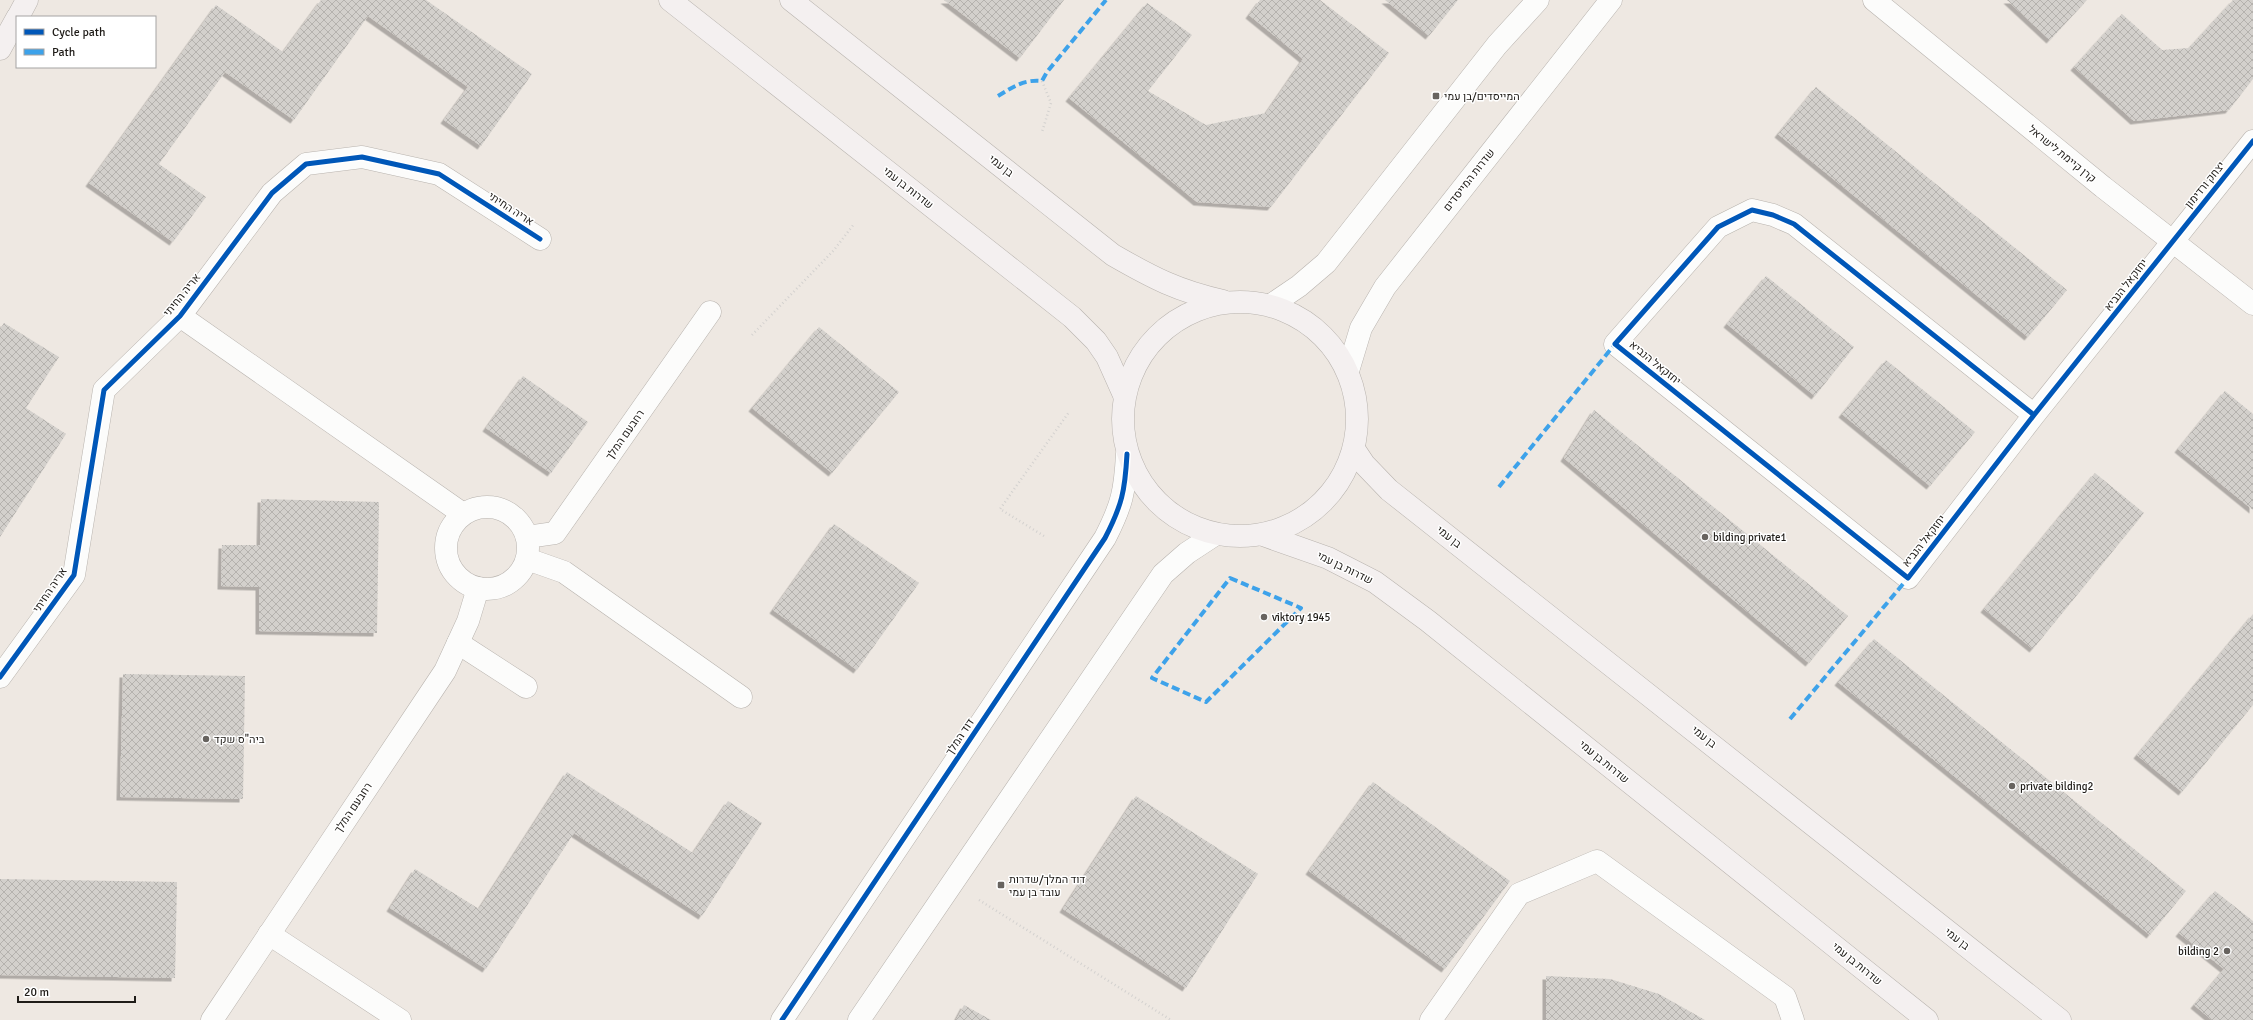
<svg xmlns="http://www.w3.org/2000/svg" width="2253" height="1020" viewBox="0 0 2253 1020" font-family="Signika,Heebo,sans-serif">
<defs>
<pattern id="building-cross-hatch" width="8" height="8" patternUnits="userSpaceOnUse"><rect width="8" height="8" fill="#d3d0cc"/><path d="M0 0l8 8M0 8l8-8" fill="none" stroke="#b5b2ae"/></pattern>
<filter id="shadow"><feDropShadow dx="-3.5" dy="3.5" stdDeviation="0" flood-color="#0004"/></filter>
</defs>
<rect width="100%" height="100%" fill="#eee8e2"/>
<g fill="url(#building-cross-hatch)" filter="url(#shadow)">
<polygon points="321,0 426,0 532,74 481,146 444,120 468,87 368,16 294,120 225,72 159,164 206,197 173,242 89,183 216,5 283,52"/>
<polygon points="944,0 1064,0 1020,58"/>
<polygon points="1260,0 1320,0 1389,53 1271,207 1197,202 1069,98 1147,3 1192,35 1148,91 1206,125 1266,113 1303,59 1249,15"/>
<polygon points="1385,0 1458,0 1429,36"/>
<polygon points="2007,0 2087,0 2050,40"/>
<polygon points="2233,0 2253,0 2253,79 2229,110 2134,121 2074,67 2122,14 2162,50 2189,48"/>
<polygon points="1816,87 2067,290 2028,337 1778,134"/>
<polygon points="1766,276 1854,347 1815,396 1727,324"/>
<polygon points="4,323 59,357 26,408 66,434 0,537 0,329"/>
<polygon points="819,327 899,392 832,473 752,408"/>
<polygon points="1886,360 1975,432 1930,486 1842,414"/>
<polygon points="523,376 588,422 551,473 486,428"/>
<polygon points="2225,391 2253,414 2253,510 2178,449"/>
<polygon points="1594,410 1848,616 1809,663 1564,458"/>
<polygon points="2095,473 2144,513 2033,649 1984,609"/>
<polygon points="261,499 379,502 377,633 259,631 259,587 221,586 222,545 260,545"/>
<polygon points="834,524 919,583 857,670 773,610"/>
<polygon points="2253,614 2253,705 2182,792 2137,755"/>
<polygon points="1874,639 2186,891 2150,935 1838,682"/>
<polygon points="123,674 245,676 243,799 120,797"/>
<polygon points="567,772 693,853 728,801 762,823 702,916 574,833 486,969 390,908 415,869 479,909"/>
<polygon points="1373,782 1510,881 1445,969 1309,871"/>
<polygon points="1136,796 1258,874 1186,988 1063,909"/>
<polygon points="0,879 177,882 175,978 0,975"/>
<polygon points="2215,891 2253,921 2253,1020 2212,1020 2194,1005 2224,969 2179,933"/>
<polygon points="1546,976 1610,979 1659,994 1705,1020 1546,1020"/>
<polygon points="964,1005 991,1020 956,1020"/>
</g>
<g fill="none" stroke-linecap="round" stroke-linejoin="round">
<g stroke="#b8b3ae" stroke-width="23">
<g id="service">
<polyline points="527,559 564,572 741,697"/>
<polyline points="458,643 526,687"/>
<polyline points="269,934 400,1020"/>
<polyline points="1431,1020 1519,894 1597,861 1785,997 1793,1020"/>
</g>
</g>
<g stroke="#b8b3ae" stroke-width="23">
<g id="minor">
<polyline points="180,316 463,514"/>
<polyline points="2034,415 1794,224 1773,215 1752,210 1718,227 1615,344 1908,578 2034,415 2253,141"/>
<circle cx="487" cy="548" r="41"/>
<polyline points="527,537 555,533 710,312"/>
<polyline points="0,677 74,575 104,390 180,316 272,193 306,164 362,157 439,174 540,239"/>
<polyline points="212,1020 445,671 468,621 478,588"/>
</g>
</g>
<g stroke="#b8b3ae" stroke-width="23">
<g id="tertiary">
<polyline points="1874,0 2103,187 2253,304"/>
<polyline points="1271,305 1299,286 1326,263 1497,45 1538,0"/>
<polyline points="1348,371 1361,328 1385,287 1611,0"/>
<path d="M782 1020 1105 538C1122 505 1125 491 1127 454"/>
<polyline points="859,1020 1163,574 1187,553 1216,534"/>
</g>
</g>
<g stroke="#b8b3ae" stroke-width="23">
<g id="secondary">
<polyline points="670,0 1072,317 1096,341 1107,357 1124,395"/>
<path d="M791 0 1113 255C1153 278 1178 291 1223 301"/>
<polyline points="18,17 27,0"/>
<polyline points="0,49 17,18"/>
<circle cx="1240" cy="419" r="117"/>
<polyline points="1354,449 1364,464 1389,490 2060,1020"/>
<polyline points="1263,535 1328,558 1375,582 1428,621 1927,1020"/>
</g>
</g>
<g stroke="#d3d1cf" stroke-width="2.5" stroke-dasharray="1 3" stroke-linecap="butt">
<polyline points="1042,81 1051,103 1042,132"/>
<polyline points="752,335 834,250 854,224"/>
<polyline points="1044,536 1000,509 1069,412"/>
<polyline points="979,900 1171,1020"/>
</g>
<use href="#service" stroke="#fcfcfb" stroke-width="22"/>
<use href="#minor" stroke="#fcfcfb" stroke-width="22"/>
<use href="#tertiary" stroke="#fcfcfb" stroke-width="22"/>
<use href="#secondary" stroke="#f4f0f0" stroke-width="22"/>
<g stroke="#3da2ea" stroke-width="4" stroke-dasharray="8 4" stroke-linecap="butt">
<path d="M998 96C1013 87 1024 79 1042 81L1047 72 1106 0"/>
<polyline points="1499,487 1615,344"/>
<polygon points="1230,578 1301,608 1206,702 1152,678"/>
<polyline points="1790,719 1908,578"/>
</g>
<g stroke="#fff" stroke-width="8">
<g id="cycleway">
<polyline points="2034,415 1794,224 1773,215 1752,210 1718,227 1615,344 1908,578 2034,415 2253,141"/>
<polyline points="0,677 74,575 104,390 180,316 272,193 306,164 362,157 439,174 540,239"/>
<path d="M782 1020 1105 538C1122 505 1125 491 1127 454"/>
</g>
</g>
<use href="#cycleway" stroke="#0057b8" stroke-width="5"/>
</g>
<g fill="#67635f" stroke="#fff" stroke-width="1.5">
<rect x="1432" y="92" width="8" height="8" rx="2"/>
<circle cx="1705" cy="537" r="4"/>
<circle cx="1264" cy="617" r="4"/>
<circle cx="206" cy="739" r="4"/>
<circle cx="2012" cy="786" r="4"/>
<rect x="997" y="881" width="8" height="8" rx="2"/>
<circle cx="2227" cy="951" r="4"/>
</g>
<g text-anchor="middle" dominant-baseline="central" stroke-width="3" stroke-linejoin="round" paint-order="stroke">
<g font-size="11" fill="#1f1c18" stroke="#fff" text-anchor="start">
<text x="1444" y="96">המייסדים/בן עמי</text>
<text x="1713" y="537">bilding private1</text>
<text x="1272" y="617">viktory 1945</text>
<text x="214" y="739">ביה"ס שקד</text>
<text x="2020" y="786">private bilding2</text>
<text x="1009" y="879">דוד המלך/שדרות<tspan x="1009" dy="13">עובד בן עמי</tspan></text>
<text x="2219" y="951" text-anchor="end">bilding 2</text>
</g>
<g font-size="11" fill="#1f1c18" stroke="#fff">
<text transform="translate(2062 154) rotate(39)">קרן קיימת לישראל</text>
<text transform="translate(1001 166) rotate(38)">בן עמי</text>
<text transform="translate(1469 180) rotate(-52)">שדרות המייסדים</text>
<text transform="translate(2205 185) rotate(-51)">יצחק ורדימון</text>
<text transform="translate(908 188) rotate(38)">שדרות בן עמי</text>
<text transform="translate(511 209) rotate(33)">אריה החיתי</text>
<text transform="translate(2126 285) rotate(-52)">יחזקאל הנביא</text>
<text transform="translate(182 295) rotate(-51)">אריה החיתי</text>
<text transform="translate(1655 363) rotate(39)">יחזקאל הנביא</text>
<text transform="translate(625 435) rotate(-55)">רחבעם המלך</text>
<text transform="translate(1449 537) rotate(38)">בן עמי</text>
<text transform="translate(1924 541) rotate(-52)">יחזקאל הנביא</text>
<text transform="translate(1345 568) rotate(26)">שדרות בן עמי</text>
<text transform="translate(50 590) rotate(-56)">אריה החיתי</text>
<text transform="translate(960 737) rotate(-56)">דוד המלך</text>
<text transform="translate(1704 737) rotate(38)">בן עמי</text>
<text transform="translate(1604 762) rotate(39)">שדרות בן עמי</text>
<text transform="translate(353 808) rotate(-56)">רחבעם המלך</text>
<text transform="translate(1957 939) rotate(38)">בן עמי</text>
<text transform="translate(1857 964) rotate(39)">שדרות בן עמי</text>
</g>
</g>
<rect x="16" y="16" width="140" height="52" fill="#ffffff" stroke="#a5a4a3"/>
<rect x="24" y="29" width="20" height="6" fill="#0057b8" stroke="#a5a4a3"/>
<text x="52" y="36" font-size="12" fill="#1f1c18">Cycle path</text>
<rect x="24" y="49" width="20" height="6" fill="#3da2ea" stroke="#a5a4a3"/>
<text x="52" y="56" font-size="12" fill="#1f1c18">Path</text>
<path d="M18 996v6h117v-6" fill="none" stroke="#1f1c18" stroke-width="2"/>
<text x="24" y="996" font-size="12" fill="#1f1c18" stroke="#ffffff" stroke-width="3" paint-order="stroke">20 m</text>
</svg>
